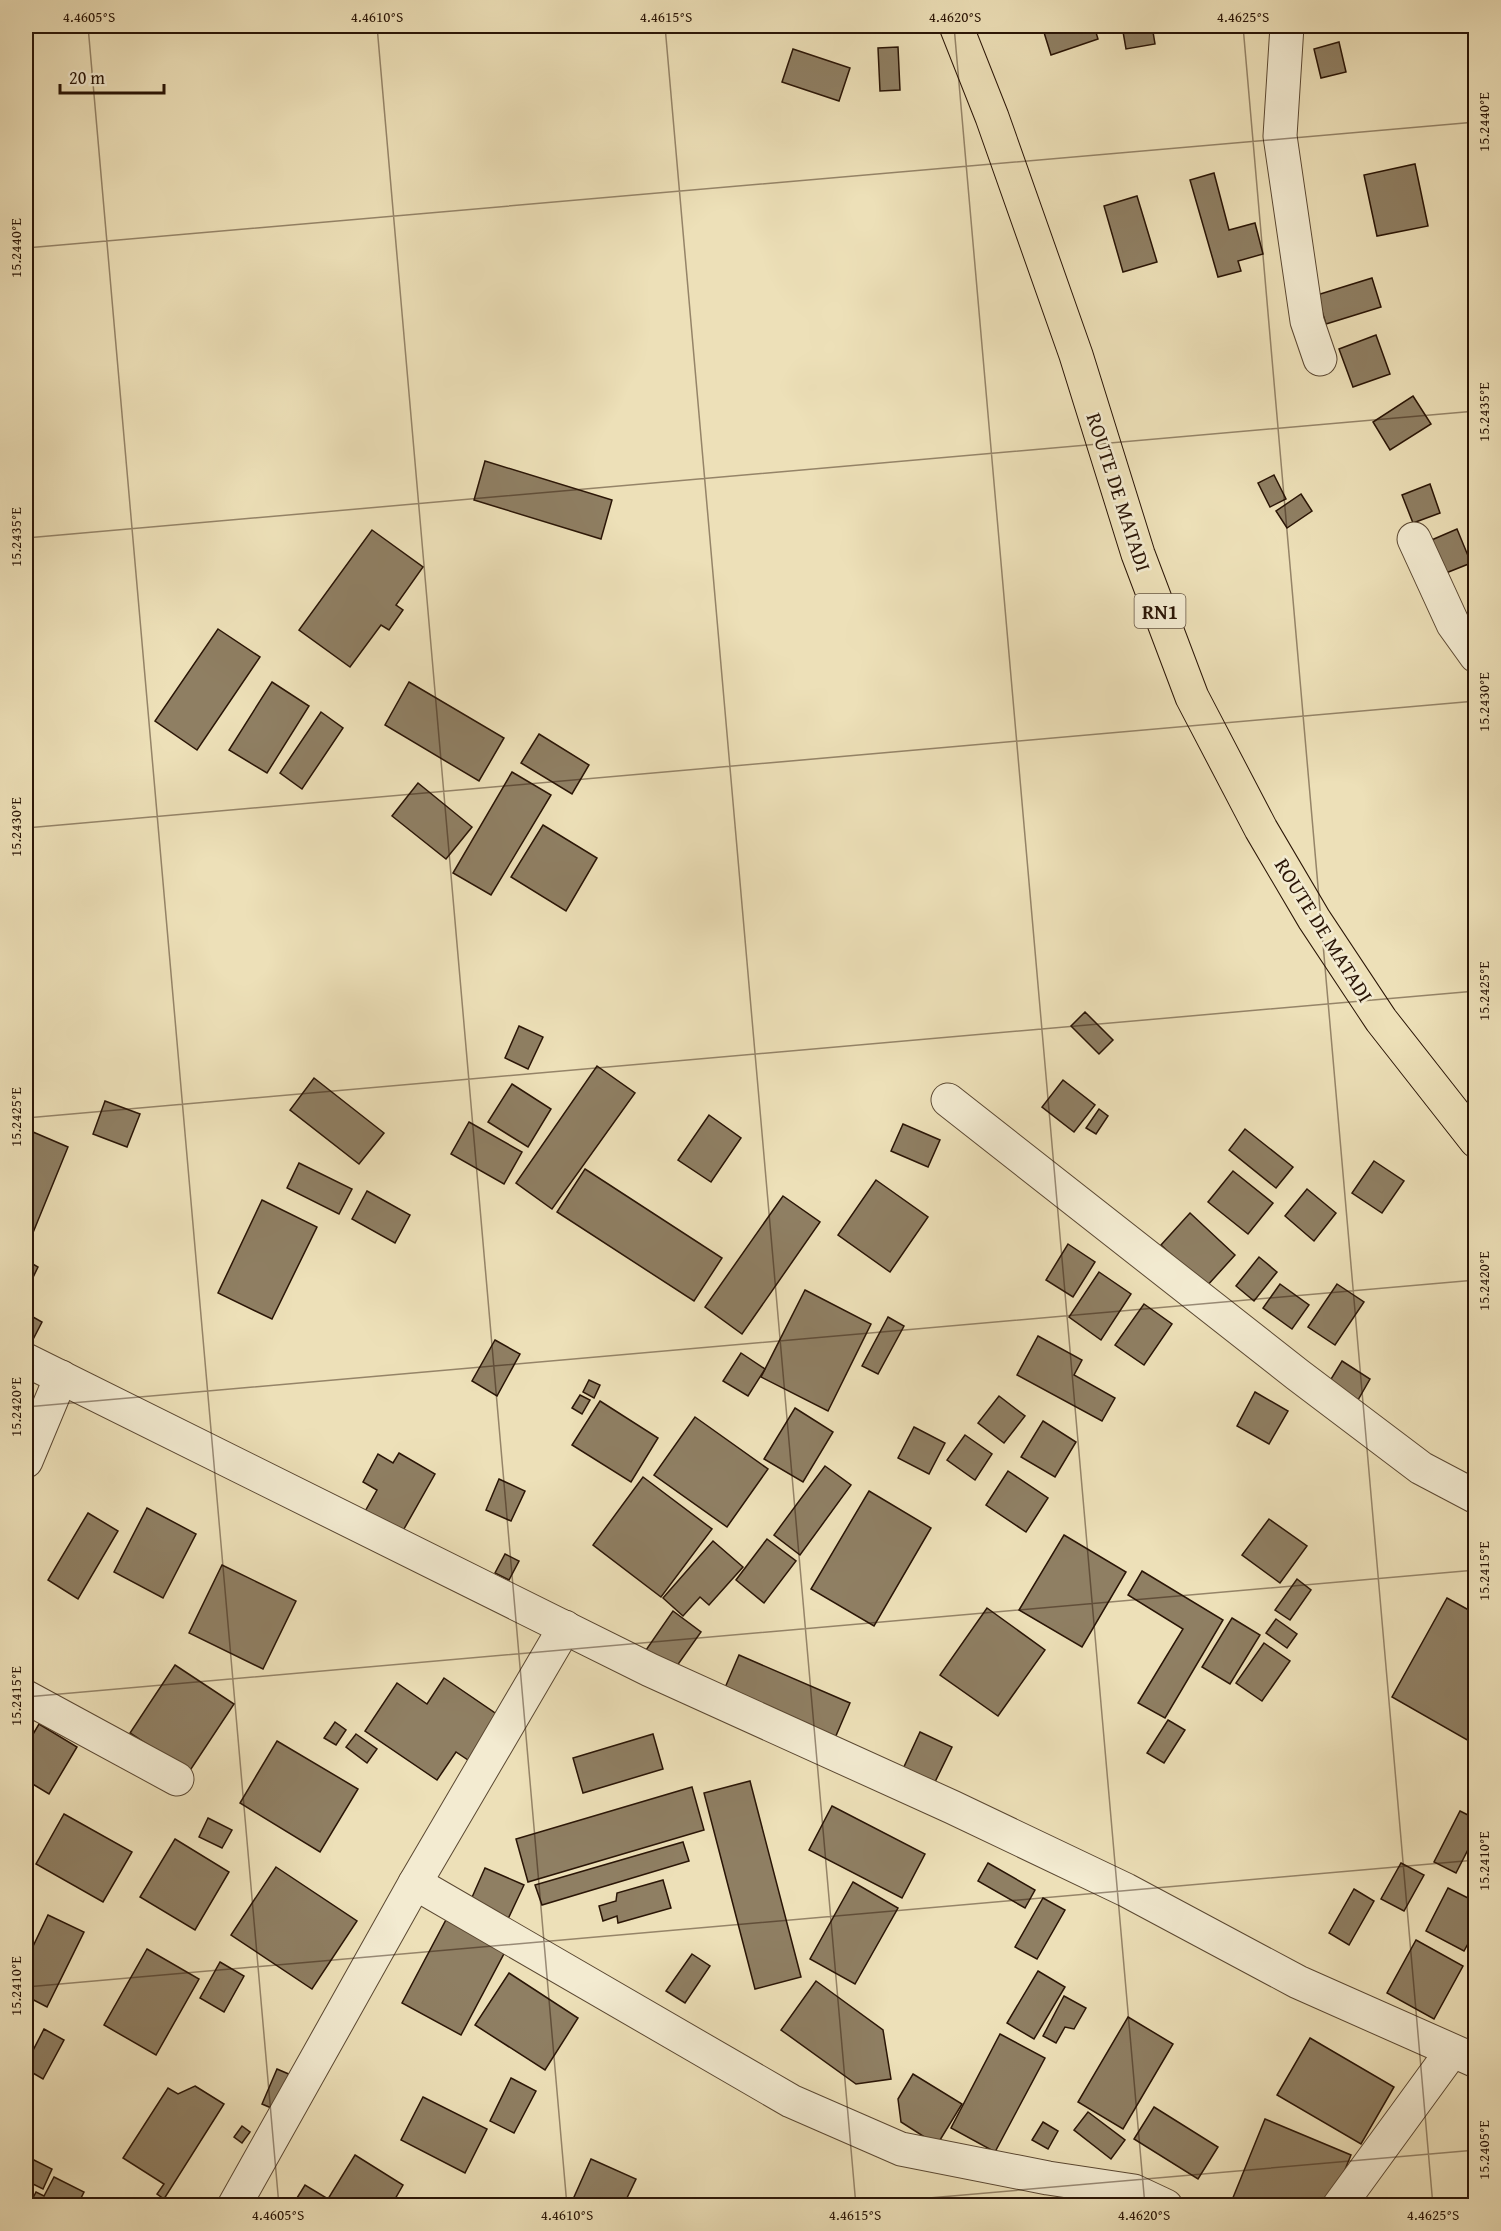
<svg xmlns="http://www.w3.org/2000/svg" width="1501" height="2231" viewBox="0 0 1501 2231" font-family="'Gentium Book Plus',serif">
<rect width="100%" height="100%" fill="#ede0b8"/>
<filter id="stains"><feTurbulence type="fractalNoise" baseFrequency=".00333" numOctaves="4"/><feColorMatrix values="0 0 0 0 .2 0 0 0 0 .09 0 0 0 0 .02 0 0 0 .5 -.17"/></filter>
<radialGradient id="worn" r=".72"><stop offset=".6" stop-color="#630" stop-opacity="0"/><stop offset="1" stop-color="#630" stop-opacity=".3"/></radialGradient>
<g fill="#8f7f63" stroke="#2a1506" stroke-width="1.5">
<polygon points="1042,26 1094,26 1098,39 1051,55"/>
<polygon points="1122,26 1152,26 1155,44 1126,49"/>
<polygon points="1339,42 1346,72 1321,78 1314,49"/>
<polygon points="898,47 900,90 880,91 878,48"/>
<polygon points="793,49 850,68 839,101 782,82"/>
<polygon points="1415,164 1428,226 1377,236 1364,175"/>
<polygon points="1476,164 1476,180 1470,166"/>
<polygon points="1214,173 1229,230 1255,223 1263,254 1238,261 1241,271 1218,277 1190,180"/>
<polygon points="1137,196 1157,262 1123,272 1104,206"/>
<polygon points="1372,278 1381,307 1326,324 1317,295"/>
<polygon points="1376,335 1390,374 1353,387 1339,349"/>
<polygon points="1413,396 1431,424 1390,450 1373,422"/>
<polygon points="485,461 612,500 601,539 474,500"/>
<polygon points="1274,475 1286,499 1270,507 1258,483"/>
<polygon points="1430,484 1440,513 1413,523 1402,495"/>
<polygon points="1301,494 1312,511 1287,528 1276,511"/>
<polygon points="1457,529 1471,563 1441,575 1427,542"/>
<polygon points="372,530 423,567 396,605 403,610 389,630 381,625 350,667 299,630"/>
<polygon points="218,629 260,657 197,750 155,721"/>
<polygon points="272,682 309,706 267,773 229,750"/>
<polygon points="409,682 504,738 479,781 385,725"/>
<polygon points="321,712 343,728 302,789 280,773"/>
<polygon points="539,734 589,765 572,794 521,763"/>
<polygon points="512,772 551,795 491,895 453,873"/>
<polygon points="418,783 472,827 446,859 392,816"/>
<polygon points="543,825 597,858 566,911 511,877"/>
<polygon points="1085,1012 1113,1040 1099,1054 1071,1026"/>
<polygon points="519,1026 543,1037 528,1069 505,1058"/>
<polygon points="597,1066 635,1093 552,1209 516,1183"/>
<polygon points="314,1078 384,1133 359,1164 290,1110"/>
<polygon points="1063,1080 1095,1105 1074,1132 1042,1107"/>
<polygon points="512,1084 551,1109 528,1147 488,1122"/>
<polygon points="105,1101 140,1114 127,1147 93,1134"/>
<polygon points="1099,1109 1108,1116 1096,1134 1086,1128"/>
<polygon points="709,1115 741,1138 711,1182 678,1160"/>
<polygon points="469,1122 522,1152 504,1184 451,1154"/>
<polygon points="903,1124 940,1140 928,1167 891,1151"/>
<polygon points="26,1129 68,1147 30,1240 26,1238"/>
<polygon points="1245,1129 1293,1167 1276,1188 1229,1150"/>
<polygon points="1374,1161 1404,1181 1382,1213 1352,1193"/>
<polygon points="299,1163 352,1189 339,1214 287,1188"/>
<polygon points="585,1169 722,1258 694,1301 557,1212"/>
<polygon points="1233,1171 1273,1203 1248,1234 1208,1202"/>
<polygon points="876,1180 928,1217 890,1272 838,1235"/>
<polygon points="1307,1189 1336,1213 1314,1241 1285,1216"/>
<polygon points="367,1191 410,1215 395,1243 352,1219"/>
<polygon points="783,1196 820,1222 742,1334 705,1307"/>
<polygon points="262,1200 317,1227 272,1319 218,1293"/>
<polygon points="1190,1213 1235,1255 1206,1287 1161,1245"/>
<polygon points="1068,1244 1095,1262 1073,1297 1046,1280"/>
<polygon points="1259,1257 1277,1272 1254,1301 1236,1286"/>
<polygon points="26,1260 38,1267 26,1292"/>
<polygon points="1099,1272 1131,1294 1101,1340 1069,1317"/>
<polygon points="1280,1284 1309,1305 1292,1329 1263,1308"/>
<polygon points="1337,1284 1364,1302 1335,1345 1308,1327"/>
<polygon points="805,1290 871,1324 828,1411 761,1377"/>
<polygon points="1144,1304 1172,1324 1144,1365 1115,1345"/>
<polygon points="26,1313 42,1322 26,1353"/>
<polygon points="888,1317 904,1326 878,1374 862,1366"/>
<polygon points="1038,1336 1082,1360 1074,1375 1115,1398 1102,1421 1017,1375"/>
<polygon points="495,1340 520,1354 497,1396 472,1381"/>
<polygon points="741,1353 765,1369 748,1396 723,1381"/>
<polygon points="1342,1361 1370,1379 1354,1407 1325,1389"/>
<polygon points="589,1380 600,1385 594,1398 583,1392"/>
<polygon points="1255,1392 1288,1411 1269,1444 1237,1426"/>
<polygon points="580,1395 590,1400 582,1414 572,1408"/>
<polygon points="999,1396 1025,1416 1004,1443 978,1423"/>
<polygon points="600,1401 658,1438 631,1482 572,1445"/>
<polygon points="795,1408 833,1432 803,1482 764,1459"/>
<polygon points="695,1417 768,1469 727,1527 654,1475"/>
<polygon points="1043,1421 1076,1442 1055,1477 1021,1457"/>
<polygon points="914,1427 945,1443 929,1474 898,1458"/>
<polygon points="965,1435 992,1454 975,1480 947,1460"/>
<polygon points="399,1453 435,1474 400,1536 363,1515 377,1490 363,1482 378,1454 393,1463"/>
<polygon points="825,1466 851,1485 800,1555 774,1535"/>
<polygon points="1008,1471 1048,1498 1026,1532 986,1505"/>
<polygon points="643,1477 712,1529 661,1597 593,1545"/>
<polygon points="499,1479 525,1491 511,1521 486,1510"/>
<polygon points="869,1491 931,1528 874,1626 811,1589"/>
<polygon points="147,1508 196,1534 163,1598 114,1572"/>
<polygon points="88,1513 118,1531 78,1599 48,1580"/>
<polygon points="1269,1519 1307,1546 1280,1583 1242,1555"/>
<polygon points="1064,1535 1126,1572 1082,1647 1019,1610"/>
<polygon points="767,1539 796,1561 764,1603 736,1580"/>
<polygon points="713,1541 743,1567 709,1605 700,1597 683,1616 663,1598"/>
<polygon points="505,1554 519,1561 509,1580 495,1573"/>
<polygon points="222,1565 296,1601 263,1669 189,1633"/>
<polygon points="1142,1571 1223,1620 1165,1718 1138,1703 1183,1629 1128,1595"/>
<polygon points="1297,1579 1311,1590 1290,1620 1275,1610"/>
<polygon points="1447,1598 1476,1614 1476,1745 1392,1697"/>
<polygon points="987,1608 1045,1650 998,1716 940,1675"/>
<polygon points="673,1611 701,1632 674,1670 646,1650"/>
<polygon points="1232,1618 1260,1635 1230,1684 1202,1667"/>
<polygon points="1276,1619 1297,1634 1287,1648 1266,1633"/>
<polygon points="1264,1643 1290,1661 1262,1701 1236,1683"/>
<polygon points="739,1655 850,1703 835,1738 724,1690"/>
<polygon points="175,1665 234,1704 189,1772 130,1733"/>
<polygon points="444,1678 498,1715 468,1760 456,1752 437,1780 365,1731 397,1683 427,1704"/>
<polygon points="1168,1720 1185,1730 1164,1763 1147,1753"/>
<polygon points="335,1722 346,1730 336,1745 324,1738"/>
<polygon points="39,1724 77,1747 49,1794 26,1780 26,1746"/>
<polygon points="920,1732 952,1747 934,1784 903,1769"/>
<polygon points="356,1734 377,1749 367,1763 346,1747"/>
<polygon points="653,1734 663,1769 583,1793 573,1758"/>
<polygon points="277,1741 358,1789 320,1852 240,1803"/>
<polygon points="750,1781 801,1977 755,1989 704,1793"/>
<polygon points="692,1787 704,1830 528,1882 516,1839"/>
<polygon points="832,1806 925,1854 902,1898 809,1850"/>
<polygon points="1460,1811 1476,1819 1476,1834 1456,1873 1434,1862"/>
<polygon points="64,1814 132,1852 103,1902 36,1864"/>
<polygon points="208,1818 232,1830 222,1848 199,1837"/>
<polygon points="175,1839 229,1872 195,1930 140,1897"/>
<polygon points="683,1842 689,1861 542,1905 535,1885"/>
<polygon points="988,1863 1035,1890 1025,1908 978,1881"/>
<polygon points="1401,1863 1424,1875 1404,1911 1381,1899"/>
<polygon points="276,1867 357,1921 312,1989 231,1935"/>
<polygon points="485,1868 524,1885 507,1921 469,1904"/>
<polygon points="663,1880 671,1908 618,1923 617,1916 603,1921 599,1906 616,1901 617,1893"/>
<polygon points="853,1882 898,1908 855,1984 810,1959"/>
<polygon points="1448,1888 1476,1902 1476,1929 1464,1951 1426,1931"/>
<polygon points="1354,1889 1374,1901 1349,1945 1329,1933"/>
<polygon points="1043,1898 1065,1910 1037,1959 1015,1947"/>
<polygon points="48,1915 84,1932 47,2007 26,1996 26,1961"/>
<polygon points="448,1916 507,1948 461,2035 402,2003"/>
<polygon points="1416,1940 1463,1966 1434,2019 1387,1993"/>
<polygon points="147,1949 199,1979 156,2055 104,2025"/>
<polygon points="692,1954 710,1966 685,2003 666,1991"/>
<polygon points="220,1962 244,1976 224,2012 200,1998"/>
<polygon points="1038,1971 1065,1987 1034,2039 1007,2023"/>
<polygon points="509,1973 578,2018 545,2070 475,2025"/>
<polygon points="1476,1977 1476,1995 1468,1990"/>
<polygon points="816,1981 883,2030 891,2079 856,2084 781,2030"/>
<polygon points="1064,1996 1086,2008 1074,2029 1065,2027 1056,2043 1043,2036"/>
<polygon points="1128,2017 1173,2044 1123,2129 1078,2102"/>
<polygon points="26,2023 33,2028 26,2040"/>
<polygon points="44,2029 64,2040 43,2079 26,2069 26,2064"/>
<polygon points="1000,2034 1045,2058 995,2152 951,2128"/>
<polygon points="1310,2038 1394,2087 1361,2144 1277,2095"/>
<polygon points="277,2069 298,2078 283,2113 262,2104"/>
<polygon points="913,2074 962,2104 937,2145 901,2122 898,2099"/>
<polygon points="511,2078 536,2091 514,2133 490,2121"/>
<polygon points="195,2086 224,2104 164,2199 157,2194 164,2184 123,2158 168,2088 178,2094"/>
<polygon points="423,2097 487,2129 465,2173 401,2140"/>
<polygon points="1154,2107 1218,2147 1198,2179 1134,2139"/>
<polygon points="1088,2112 1125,2140 1111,2159 1074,2130"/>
<polygon points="1265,2119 1351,2155 1331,2204 1321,2203 1320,2206 1246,2206 1232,2200"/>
<polygon points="1043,2122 1058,2131 1048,2149 1032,2140"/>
<polygon points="242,2126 250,2132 242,2143 234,2137"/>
<polygon points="355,2155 403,2185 391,2206 292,2206 305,2185 328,2199"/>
<polygon points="26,2156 52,2169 43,2189 33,2184 26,2199"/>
<polygon points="591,2159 636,2179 623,2206 570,2206"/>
<polygon points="54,2177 84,2192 77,2206 29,2206 36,2192 44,2196"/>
</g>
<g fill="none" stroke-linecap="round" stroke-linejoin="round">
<g stroke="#5b4832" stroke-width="35">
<g id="minor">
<polyline points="1287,26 1280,136 1307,321 1320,359"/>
<polyline points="1414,539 1453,624 1476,656"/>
<polyline points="948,1100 1298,1375 1421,1468 1476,1497"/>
<polyline points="26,1360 650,1670 952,1807 1126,1890 1298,1982 1476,2061"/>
<polyline points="26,1461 61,1377"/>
<polyline points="26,1697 177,1779"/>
<polyline points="415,1883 791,2101 901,2149 1048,2178 1134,2191 1166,2206"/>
<polyline points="234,2206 415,1883 565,1627"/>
<polyline points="1339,2206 1452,2051"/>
</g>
</g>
<g stroke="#2a1506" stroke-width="35">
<polyline id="trunk" points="956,26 992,117 1076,355 1138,554 1192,697 1261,829 1314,919 1381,1020 1476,1141"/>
</g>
<use href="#minor" stroke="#f3ebd1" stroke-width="33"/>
<use href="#trunk" stroke="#ede0b8" stroke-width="33"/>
</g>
<path fill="none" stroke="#2a1506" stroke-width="1.5" stroke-opacity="0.45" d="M88 26 279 2206M377 26 567 2206M665 26 856 2206M954 26 1145 2206M1243 26 1433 2206M26 248 1476 122M26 538 1476 411M26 828 1476 701M26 1118 1476 991M26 1407 1476 1280M26 1697 1476 1570M26 1987 1476 1860M837 2206 1476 2150"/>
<g text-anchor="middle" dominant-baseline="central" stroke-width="5" stroke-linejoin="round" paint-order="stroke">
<rect fill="#f3ebd1" stroke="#665543" stroke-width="1.5" x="1134.5" y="594" width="51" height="34" rx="4.5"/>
<g font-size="20" font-weight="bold" fill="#2a1506">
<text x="1160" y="611">RN1</text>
</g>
<g font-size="21" fill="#2a1506" stroke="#f3ebd1">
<text transform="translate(1119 492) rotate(72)">ROUTE DE MATADI</text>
<text transform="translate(1324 930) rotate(58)">ROUTE DE MATADI</text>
</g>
</g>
<rect width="1501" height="2231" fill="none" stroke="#ede0b8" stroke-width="66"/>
<path d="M60 84v9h104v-9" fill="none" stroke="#2a1506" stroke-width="3"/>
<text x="69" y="84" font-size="18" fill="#2a1506" stroke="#f3ebd1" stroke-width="4.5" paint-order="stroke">20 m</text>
<rect x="33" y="33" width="1435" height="2165" fill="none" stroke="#2a1506" stroke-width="2"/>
<g font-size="15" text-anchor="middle" fill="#2a1506">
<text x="89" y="22">4.4605°S</text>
<text x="377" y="22">4.4610°S</text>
<text x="666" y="22">4.4615°S</text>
<text x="955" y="22">4.4620°S</text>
<text x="1243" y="22">4.4625°S</text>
<text transform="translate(1484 122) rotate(-90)" y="5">15.2440°E</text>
<text transform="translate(16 248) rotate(-90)" y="5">15.2440°E</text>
<text transform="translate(1484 412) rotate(-90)" y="5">15.2435°E</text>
<text transform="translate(16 537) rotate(-90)" y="5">15.2435°E</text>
<text transform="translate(1484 702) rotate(-90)" y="5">15.2430°E</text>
<text transform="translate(16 827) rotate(-90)" y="5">15.2430°E</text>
<text transform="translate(1484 991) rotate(-90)" y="5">15.2425°E</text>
<text transform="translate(16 1117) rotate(-90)" y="5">15.2425°E</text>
<text transform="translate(1484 1281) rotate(-90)" y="5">15.2420°E</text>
<text transform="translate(16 1407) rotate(-90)" y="5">15.2420°E</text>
<text transform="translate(1484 1571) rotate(-90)" y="5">15.2415°E</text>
<text transform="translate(16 1696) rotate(-90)" y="5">15.2415°E</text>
<text transform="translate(1484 1861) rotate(-90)" y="5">15.2410°E</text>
<text transform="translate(16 1986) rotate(-90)" y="5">15.2410°E</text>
<text transform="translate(1484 2150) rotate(-90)" y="5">15.2405°E</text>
<text x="278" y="2220">4.4605°S</text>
<text x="567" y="2220">4.4610°S</text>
<text x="855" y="2220">4.4615°S</text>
<text x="1144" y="2220">4.4620°S</text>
<text x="1433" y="2220">4.4625°S</text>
</g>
<rect width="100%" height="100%" filter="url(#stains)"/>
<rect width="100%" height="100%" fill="url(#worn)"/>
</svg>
